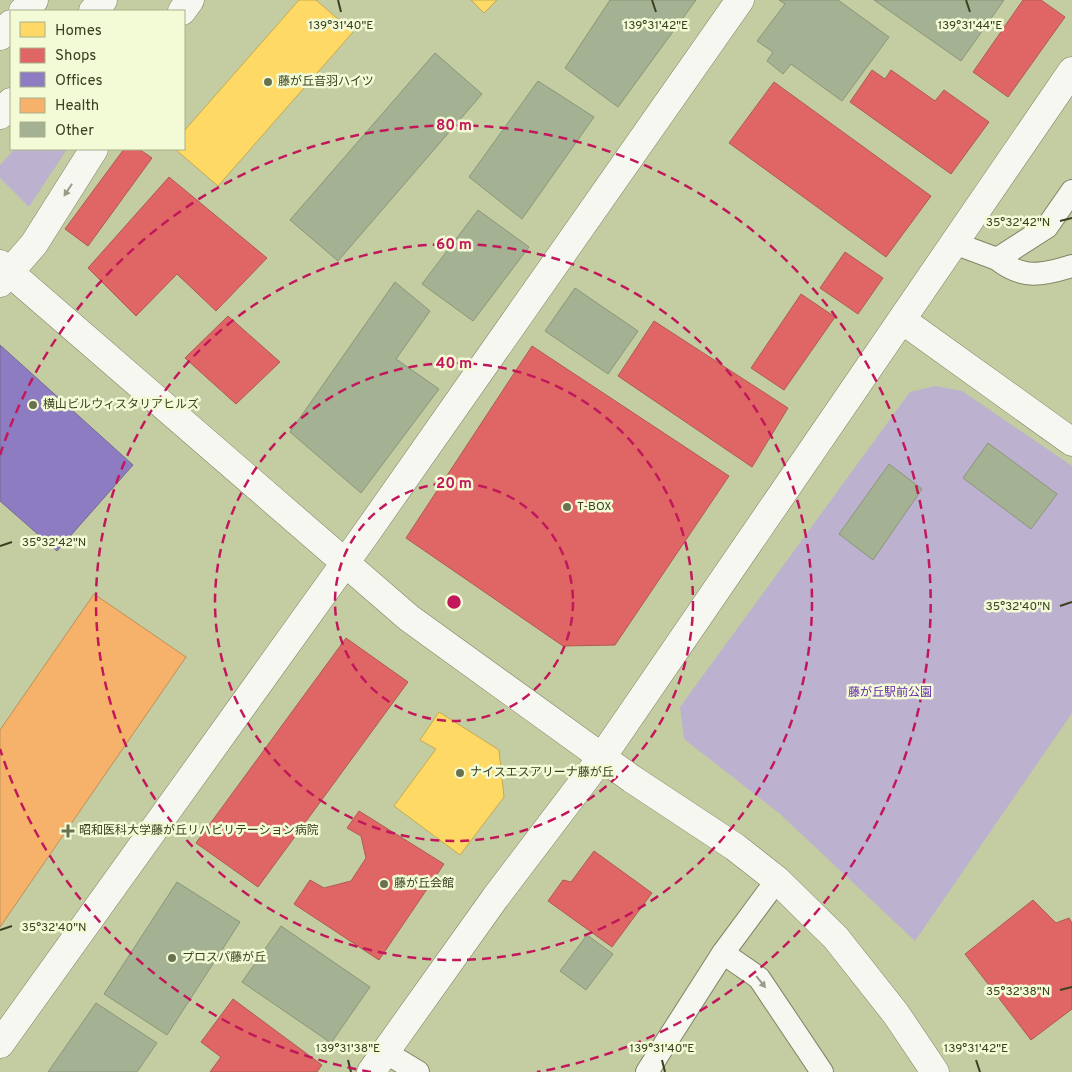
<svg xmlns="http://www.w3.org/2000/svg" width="1072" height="1072" viewBox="0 0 1072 1072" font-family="Overpass,'Noto Sans JP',sans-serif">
<rect width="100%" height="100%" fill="#c4cca2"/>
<g fill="#bcb1ce">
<polygon points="15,149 67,149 29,207 0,178 0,165"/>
<polygon points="935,386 962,391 1072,466 1072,713 915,941 779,813 684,739 680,707 910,392"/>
</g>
<g fill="#ffd966" stroke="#c4ab51">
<polygon points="299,0 316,0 353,32 218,186 175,149 184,149 184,131"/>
<polygon points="471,0 497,0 484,13"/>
<polygon points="439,712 499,750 504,797 460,855 394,806 436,749 420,740"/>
</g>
<g fill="#e06666" stroke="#ae5b51">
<polygon points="1023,0 1041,0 1065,17 1008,97 973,72"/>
<polygon points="872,70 885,79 891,70 935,101 944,90 989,122 951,174 850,102"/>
<polygon points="774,82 931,196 886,257 729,143"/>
<polygon points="124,149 139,149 152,158 88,246 65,229"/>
<polygon points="169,177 267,258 216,311 177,274 136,316 88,268"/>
<polygon points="845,252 883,278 858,314 820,288"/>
<polygon points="801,294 835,317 784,390 751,368"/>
<polygon points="228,316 280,362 236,404 185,358"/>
<polygon points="654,321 788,408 752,467 618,376"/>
<polygon points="532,346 729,476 615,645 563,646 406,538"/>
<polygon points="346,638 408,682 258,887 196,843"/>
<polygon points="359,811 444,864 379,960 294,904 310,880 324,888 351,881 366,858 361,836 347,828"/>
<polygon points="594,851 652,893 612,947 548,901 563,880 571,882"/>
<polygon points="1033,900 1056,923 1069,918 1072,923 1072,1009 1031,1040 965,954"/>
<polygon points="233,999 322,1065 317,1072 210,1072 221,1057 201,1042"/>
</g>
<polygon fill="#8e7cc3" stroke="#756a92" points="0,345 133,465 57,551 0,501"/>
<polygon fill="#f6b26b" stroke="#be9055" points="94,594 186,657 0,927 0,730"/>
<g fill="#a4b192" stroke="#8a9678">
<polygon points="610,0 696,0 618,107 565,68"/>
<polygon points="779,0 838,0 889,37 842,101 791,64 783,74 767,61 773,52 757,41 785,4"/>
<polygon points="874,0 1004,0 961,61"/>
<polygon points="435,53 482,94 338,261 290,220"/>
<polygon points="538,81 594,117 522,219 469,177"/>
<polygon points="478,210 529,247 473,321 422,284"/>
<polygon points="395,282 430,311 396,359 439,389 361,493 290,432"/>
<polygon points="575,288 638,331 608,374 545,331"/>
<polygon points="988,443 1057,494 1031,529 963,478"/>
<polygon points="889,464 922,489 873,560 839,534"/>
<polygon points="177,882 240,922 167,1035 104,994"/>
<polygon points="281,926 370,987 331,1043 242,982"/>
<polygon points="587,935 613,954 586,990 560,971"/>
<polygon points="96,1003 157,1043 137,1072 48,1072"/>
</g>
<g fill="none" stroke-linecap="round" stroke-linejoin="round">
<g stroke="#7f8463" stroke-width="24">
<g id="service">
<polyline points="954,243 997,259 1047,227 1072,191"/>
<path d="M997 259C1023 280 1043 275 1072 266"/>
<polyline points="723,953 759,978 822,1072"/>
<polyline points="385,1052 418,1072"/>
<polyline points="647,1072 723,953 777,880"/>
</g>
</g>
<g stroke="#7f8463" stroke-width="29">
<g id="minor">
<polyline points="902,320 1072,442"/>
<polyline points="0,1044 365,535 740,0"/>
</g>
</g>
<g stroke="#7f8463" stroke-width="29">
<g id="tertiary">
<polyline points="0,264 409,618 632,779 735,847 777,880 836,938 896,1014 935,1072"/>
<polyline points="371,1072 495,898 602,757 1072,71"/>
</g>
</g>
<g stroke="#7f8463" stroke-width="29">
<g id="trunk">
<polyline points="23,11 34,0"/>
<polyline points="93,11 103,0"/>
<polyline points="182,11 190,0"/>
<polyline points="0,36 11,24"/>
<polyline points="0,115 11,102"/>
<polyline points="0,283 34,244 94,149"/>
</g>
</g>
<use href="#service" stroke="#f6f7f1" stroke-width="22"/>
<use href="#minor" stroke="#f6f7f1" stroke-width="28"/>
<use href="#tertiary" stroke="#f6f7f1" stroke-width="28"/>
<use href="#trunk" stroke="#f6f7f1" stroke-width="28"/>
</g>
<defs><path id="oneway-solid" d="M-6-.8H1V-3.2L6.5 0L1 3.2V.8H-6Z" transform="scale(1.25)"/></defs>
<g fill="#989c89">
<use href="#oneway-solid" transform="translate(68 190) rotate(123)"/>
<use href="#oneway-solid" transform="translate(761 982) rotate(51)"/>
</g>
<path fill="none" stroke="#3a4021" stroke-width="2" d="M338 0 341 12M652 0 656 12M966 0 970 12M1060 221 1072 218M0 546 12 542M1060 606 1072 602M0 930 12 926M1060 990 1072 987M348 1060 351 1072M662 1060 665 1072M976 1060 980 1072"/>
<g fill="none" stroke="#c2185b" stroke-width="2.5" stroke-dasharray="9 6">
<circle cx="454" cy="602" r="119"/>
<circle cx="454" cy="602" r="239"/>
<circle cx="454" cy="602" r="358"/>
<path d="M371 1072A477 477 0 0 1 0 749M0 455A477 477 0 1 1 537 1072"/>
</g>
<g fill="#6a714e" stroke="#f2fbd5" stroke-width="2">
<circle cx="268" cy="82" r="5"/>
<circle cx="33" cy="405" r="5"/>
<circle cx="567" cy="507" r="5"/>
<circle cx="460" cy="773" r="5"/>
<path d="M65.5 823.5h5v5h5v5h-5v5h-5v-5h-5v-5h5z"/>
<circle cx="384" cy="884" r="5"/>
<circle cx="172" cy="958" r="5"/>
</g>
<g text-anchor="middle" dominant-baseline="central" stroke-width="5" stroke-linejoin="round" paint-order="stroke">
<g font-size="12" fill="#3a4021" stroke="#f2fbd5" text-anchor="start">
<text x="278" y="82">藤が丘音羽ハイツ</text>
<text x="43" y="405">横山ビルウィスタリアヒルズ</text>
<text x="577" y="507">T-BOX</text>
<text x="470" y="773">ナイスエスアリーナ藤が丘</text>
<text x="79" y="831">昭和医科大学藤が丘リハビリテーション病院</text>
<text x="394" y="884">藤が丘会館</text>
<text x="182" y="958">プロスパ藤が丘</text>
</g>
<g font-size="12" fill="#652ab0" stroke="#f2fbd5">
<text x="890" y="693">藤が丘駅前公園</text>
</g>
</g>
<g font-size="12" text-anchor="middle" fill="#3a4021" stroke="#f2fbd5" stroke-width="5" stroke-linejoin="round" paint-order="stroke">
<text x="341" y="29">139°31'40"E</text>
<text x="656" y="29">139°31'42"E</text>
<text x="970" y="29">139°31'44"E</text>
<text x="1018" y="226">35°32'42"N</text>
<text x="54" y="546">35°32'42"N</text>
<text x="1018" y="610">35°32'40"N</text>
<text x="54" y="931">35°32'40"N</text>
<text x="1018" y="995">35°32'38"N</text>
<text x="348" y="1052">139°31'38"E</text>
<text x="662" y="1052">139°31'40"E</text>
<text x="976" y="1052">139°31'42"E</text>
</g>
<circle cx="454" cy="602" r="8" fill="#c2185b" stroke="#f2fbd5" stroke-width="2.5"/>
<g font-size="15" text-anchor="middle" font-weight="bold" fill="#c2185b" stroke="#f2fbd5" stroke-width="5" stroke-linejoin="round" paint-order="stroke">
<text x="454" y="130">80 m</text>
<text x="454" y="249">60 m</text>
<text x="454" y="368">40 m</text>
<text x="454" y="488">20 m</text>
</g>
<rect x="10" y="10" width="175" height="140" fill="#f2fbd5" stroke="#a8b08d"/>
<rect x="20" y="22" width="25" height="15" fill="#ffd966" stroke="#a8b08d"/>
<text x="55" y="35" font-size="15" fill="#3a4021">Homes</text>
<rect x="20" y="48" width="25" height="15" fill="#e06666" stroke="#a8b08d"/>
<text x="55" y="60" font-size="15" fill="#3a4021">Shops</text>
<rect x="20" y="72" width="25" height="15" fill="#8e7cc3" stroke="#a8b08d"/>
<text x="55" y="85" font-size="15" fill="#3a4021">Offices</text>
<rect x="20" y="98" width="25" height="15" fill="#f6b26b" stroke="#a8b08d"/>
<text x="55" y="110" font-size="15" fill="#3a4021">Health</text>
<rect x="20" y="122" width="25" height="15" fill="#a4b192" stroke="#a8b08d"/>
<text x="55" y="135" font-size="15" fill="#3a4021">Other</text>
</svg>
